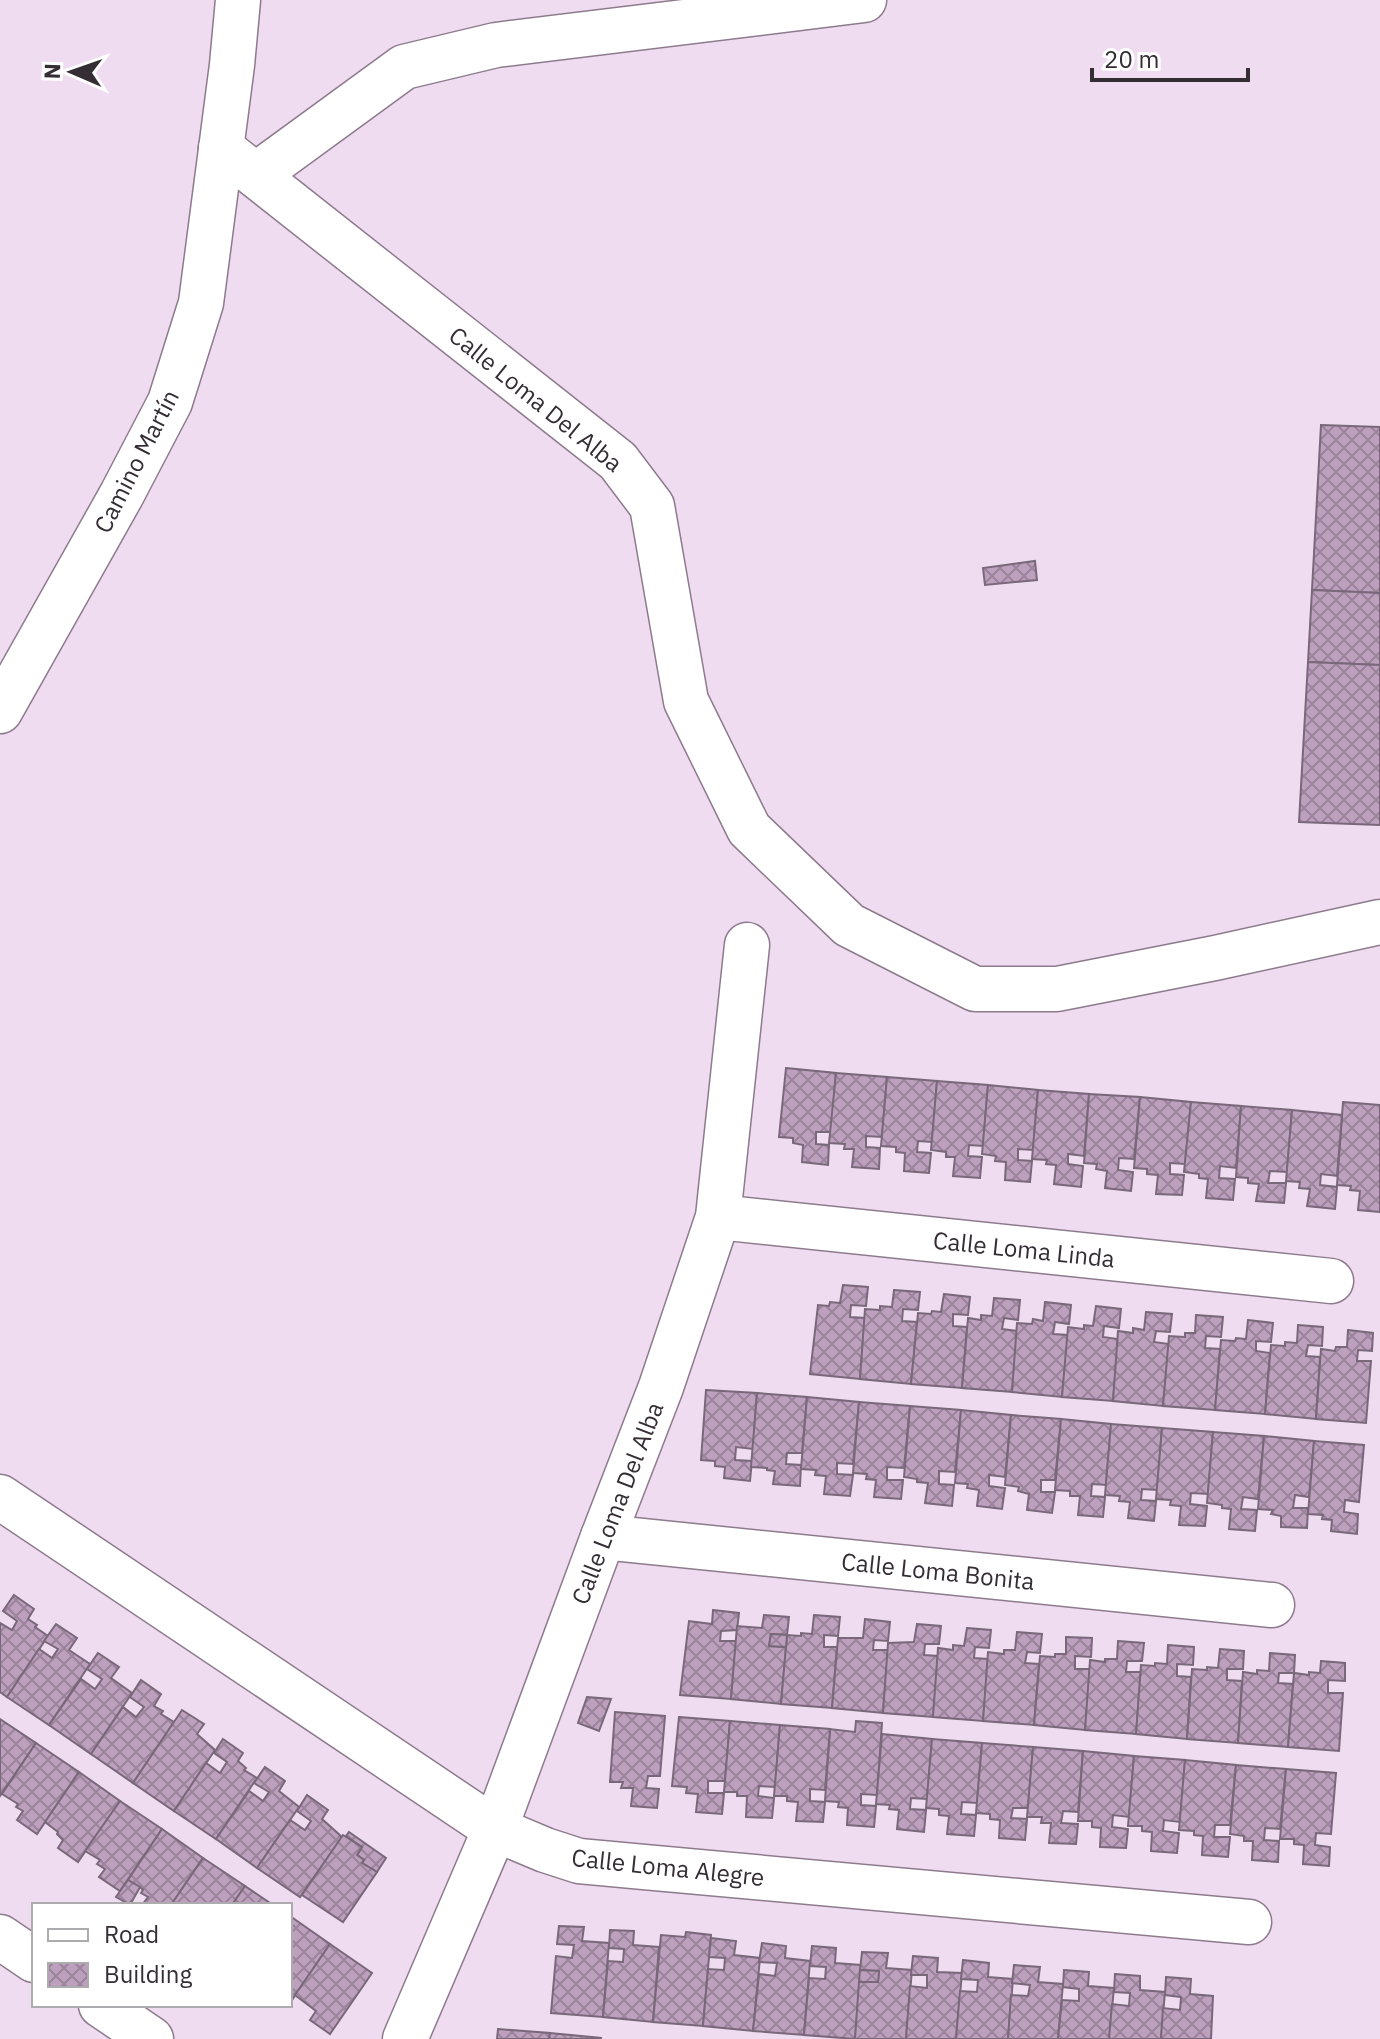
<svg xmlns="http://www.w3.org/2000/svg" width="1380" height="2039" viewBox="0 0 1380 2039" font-family="'IBM Plex Sans',sans-serif">
<defs>
<pattern id="building-cross-hatch" width="8" height="8" patternUnits="userSpaceOnUse" patternTransform="scale(2)"><rect width="8" height="8" fill="#bda0be"/><path d="M0 0l8 8M0 8l8-8" fill="none" stroke="#9a839b"/></pattern>
</defs>
<rect width="100%" height="100%" fill="#efdcf0"/>
<g fill="url(#building-cross-hatch)" stroke="#79687a" stroke-width="2">
<polygon points="1321,425 1380,427 1380,593 1312,590"/>
<polygon points="1035,561 1037,580 985,585 983,568"/>
<polygon points="1312,590 1380,593 1380,665 1308,662"/>
<polygon points="1308,662 1380,665 1380,825 1299,822"/>
<polygon points="786,1068 836,1073 831,1132 816,1132 816,1144 829,1145 828,1165 802,1162 803,1145 793,1143 793,1138 779,1137"/>
<polygon points="836,1073 887,1077 882,1137 866,1136 866,1147 880,1148 879,1169 852,1167 854,1149 844,1149 845,1144 829,1143"/>
<polygon points="887,1077 937,1081 932,1142 918,1141 917,1152 931,1153 929,1173 904,1171 905,1153 896,1152 896,1147 881,1146"/>
<polygon points="937,1081 988,1085 983,1146 969,1145 968,1156 982,1157 980,1178 953,1176 955,1157 946,1157 946,1152 931,1150"/>
<polygon points="988,1085 1038,1090 1033,1150 1018,1149 1018,1160 1032,1161 1030,1182 1005,1180 1006,1162 995,1161 996,1156 982,1154"/>
<polygon points="1038,1090 1089,1094 1084,1156 1068,1154 1068,1164 1083,1166 1081,1187 1054,1184 1056,1165 1046,1164 1047,1160 1032,1159"/>
<polygon points="1089,1094 1140,1097 1134,1159 1119,1158 1118,1170 1133,1172 1131,1191 1105,1188 1107,1171 1096,1169 1097,1164 1084,1163"/>
<polygon points="1140,1097 1191,1102 1185,1164 1170,1163 1170,1174 1184,1175 1182,1195 1156,1194 1158,1175 1147,1174 1147,1169 1134,1168"/>
<polygon points="1191,1102 1241,1106 1236,1168 1220,1166 1219,1178 1235,1179 1233,1200 1206,1198 1208,1179 1199,1178 1199,1174 1184,1172"/>
<polygon points="1343,1102 1380,1105 1380,1212 1358,1210 1360,1191 1350,1190 1351,1186 1337,1185"/>
<polygon points="1241,1106 1292,1110 1287,1172 1270,1171 1268,1183 1286,1183 1284,1203 1256,1201 1259,1184 1248,1183 1248,1178 1236,1177"/>
<polygon points="1292,1110 1342,1115 1337,1176 1321,1174 1320,1185 1337,1187 1335,1209 1307,1206 1310,1189 1299,1188 1300,1182 1286,1181"/>
<polygon points="843,1285 868,1287 866,1306 851,1305 850,1317 865,1318 860,1379 810,1374 818,1305 829,1306 830,1302 840,1303"/>
<polygon points="894,1290 920,1292 918,1310 903,1309 902,1321 917,1322 911,1384 860,1379 865,1309 880,1310 880,1306 892,1307"/>
<polygon points="944,1294 970,1297 968,1315 953,1314 953,1326 967,1327 962,1388 911,1384 918,1313 931,1314 932,1311 941,1312"/>
<polygon points="994,1298 1020,1300 1018,1320 1004,1318 1002,1329 1017,1331 1012,1392 962,1388 968,1318 981,1320 981,1315 992,1316"/>
<polygon points="1045,1302 1071,1305 1069,1324 1055,1322 1053,1334 1068,1335 1062,1397 1012,1392 1017,1323 1032,1324 1033,1319 1043,1321"/>
<polygon points="1096,1306 1121,1309 1119,1328 1104,1326 1103,1337 1118,1339 1113,1401 1062,1397 1068,1327 1084,1329 1084,1325 1093,1326"/>
<polygon points="1146,1312 1172,1314 1170,1332 1156,1331 1154,1342 1169,1344 1163,1406 1113,1401 1118,1331 1133,1333 1133,1328 1144,1330"/>
<polygon points="1196,1315 1223,1317 1221,1337 1206,1336 1205,1348 1220,1349 1215,1410 1163,1406 1169,1336 1185,1337 1185,1333 1195,1333"/>
<polygon points="1248,1320 1273,1323 1271,1342 1256,1341 1256,1351 1270,1353 1265,1414 1215,1410 1221,1340 1235,1341 1236,1338 1246,1339"/>
<polygon points="1298,1325 1323,1327 1322,1346 1308,1345 1306,1356 1320,1357 1316,1419 1265,1414 1271,1345 1285,1346 1285,1342 1297,1343"/>
<polygon points="1348,1330 1373,1333 1372,1351 1358,1350 1357,1361 1371,1361 1366,1423 1316,1419 1321,1349 1335,1351 1336,1347 1347,1347"/>
<polygon points="706,1390 757,1393 753,1449 736,1447 735,1460 752,1461 750,1481 724,1478 725,1467 715,1466 715,1461 701,1460"/>
<polygon points="757,1393 807,1397 802,1453 787,1453 786,1464 801,1465 800,1486 773,1484 775,1471 767,1470 767,1468 751,1467"/>
<polygon points="807,1397 859,1402 853,1464 837,1463 837,1474 853,1475 850,1496 824,1494 826,1476 815,1475 816,1470 801,1469"/>
<polygon points="859,1402 910,1406 904,1468 887,1467 887,1480 903,1480 901,1499 874,1497 876,1480 866,1479 867,1474 853,1473"/>
<polygon points="910,1406 961,1410 955,1472 939,1471 939,1484 954,1485 952,1506 925,1503 928,1483 917,1482 917,1479 904,1477"/>
<polygon points="961,1410 1011,1415 1005,1477 989,1475 989,1486 1005,1488 1002,1509 977,1506 979,1490 967,1488 968,1484 955,1483"/>
<polygon points="1011,1415 1061,1419 1055,1480 1041,1480 1041,1492 1055,1492 1052,1513 1027,1510 1029,1494 1018,1491 1019,1487 1005,1485"/>
<polygon points="1061,1419 1111,1424 1106,1485 1092,1484 1091,1496 1105,1497 1103,1517 1078,1515 1080,1496 1070,1496 1070,1491 1055,1490"/>
<polygon points="1111,1424 1162,1428 1157,1490 1142,1489 1141,1500 1156,1501 1154,1521 1128,1518 1130,1502 1119,1501 1120,1496 1105,1495"/>
<polygon points="1162,1428 1213,1432 1208,1494 1191,1493 1190,1504 1207,1506 1205,1526 1179,1525 1181,1506 1170,1505 1171,1500 1156,1499"/>
<polygon points="1213,1432 1264,1436 1258,1499 1243,1497 1241,1509 1257,1510 1255,1531 1229,1529 1231,1509 1222,1508 1222,1505 1207,1503"/>
<polygon points="1264,1436 1314,1441 1309,1497 1295,1495 1293,1508 1308,1508 1307,1528 1281,1527 1281,1516 1271,1514 1273,1510 1258,1509"/>
<polygon points="1314,1441 1364,1445 1359,1502 1345,1500 1344,1512 1358,1514 1357,1534 1331,1531 1332,1520 1322,1519 1323,1515 1308,1514"/>
<polygon points="14,1595 34,1609 28,1619 37,1625 35,1627 48,1636 7,1697 0,1692 0,1623 12,1630 17,1621 3,1611"/>
<polygon points="713,1610 739,1613 737,1630 721,1631 720,1641 736,1641 731,1699 680,1695 689,1621 712,1624"/>
<polygon points="764,1615 789,1617 787,1635 771,1634 769,1646 786,1647 781,1704 731,1699 737,1626 762,1628"/>
<polygon points="814,1615 840,1617 838,1636 824,1635 824,1647 837,1647 832,1708 781,1704 787,1635 801,1636 801,1633 812,1634"/>
<polygon points="865,1619 890,1622 888,1641 874,1640 873,1650 888,1650 883,1713 832,1708 838,1638 863,1638"/>
<polygon points="56,1624 77,1638 69,1650 90,1664 49,1725 7,1697 39,1649 52,1658 58,1649 44,1641"/>
<polygon points="917,1624 941,1626 939,1644 925,1644 924,1655 938,1656 933,1717 883,1713 888,1643 914,1642"/>
<polygon points="967,1628 991,1630 989,1648 975,1647 974,1658 988,1659 983,1721 933,1717 938,1648 953,1650 953,1645 964,1646"/>
<polygon points="1017,1632 1042,1634 1040,1653 1027,1652 1025,1663 1039,1664 1034,1725 983,1721 988,1652 1004,1654 1004,1650 1015,1650"/>
<polygon points="771,1634 787,1635 786,1647 769,1646"/>
<polygon points="1066,1637 1092,1638 1091,1657 1075,1656 1075,1669 1090,1669 1085,1730 1034,1725 1040,1656 1055,1657 1055,1654 1066,1654"/>
<polygon points="1118,1641 1144,1643 1142,1661 1127,1661 1126,1672 1141,1672 1136,1734 1085,1730 1090,1660 1105,1662 1105,1659 1117,1659"/>
<polygon points="1168,1645 1194,1647 1193,1665 1177,1664 1177,1676 1191,1677 1187,1739 1136,1734 1141,1665 1155,1666 1155,1663 1167,1664"/>
<polygon points="1220,1649 1244,1651 1243,1669 1227,1669 1227,1680 1242,1681 1238,1743 1187,1739 1192,1669 1207,1670 1207,1667 1218,1668"/>
<polygon points="98,1653 119,1667 111,1678 132,1693 91,1754 49,1725 81,1679 95,1689 102,1679 87,1669"/>
<polygon points="1270,1653 1295,1655 1294,1673 1279,1673 1278,1683 1293,1684 1288,1747 1238,1743 1243,1672 1257,1674 1257,1670 1269,1671"/>
<polygon points="1321,1661 1345,1663 1345,1681 1328,1680 1328,1693 1343,1693 1339,1751 1288,1747 1294,1673 1309,1675 1309,1672 1320,1673"/>
<polygon points="141,1680 161,1694 154,1706 163,1711 161,1714 174,1722 133,1783 91,1754 123,1707 136,1717 144,1707 130,1697"/>
<polygon points="587,1697 611,1699 599,1731 578,1723"/>
<polygon points="182,1710 204,1724 197,1734 215,1750 174,1811 133,1783"/>
<polygon points="615,1712 665,1716 660,1776 648,1776 646,1788 659,1789 657,1808 631,1806 633,1788 621,1788 623,1782 610,1782"/>
<polygon points="679,1717 730,1721 725,1781 708,1781 708,1793 724,1793 722,1814 696,1812 698,1794 686,1793 687,1787 672,1786"/>
<polygon points="0,1719 36,1743 0,1796"/>
<polygon points="730,1721 780,1725 775,1787 759,1786 758,1796 774,1798 772,1818 746,1817 747,1796 737,1796 737,1792 724,1792"/>
<polygon points="856,1721 882,1723 877,1795 861,1794 861,1805 876,1806 874,1827 847,1825 848,1808 838,1807 839,1802 825,1801 830,1729 855,1732"/>
<polygon points="780,1725 830,1729 825,1790 810,1789 810,1801 825,1802 823,1822 796,1821 798,1802 787,1801 787,1796 774,1796"/>
<polygon points="882,1734 932,1739 927,1799 911,1798 910,1809 926,1810 924,1832 897,1829 899,1810 889,1809 890,1805 876,1804"/>
<polygon points="223,1739 243,1753 238,1761 246,1768 244,1770 257,1778 216,1839 174,1811 206,1763 220,1773 227,1762 214,1753"/>
<polygon points="932,1739 982,1743 977,1803 962,1802 961,1814 976,1815 974,1836 947,1834 949,1816 939,1815 939,1809 926,1808"/>
<polygon points="36,1743 79,1772 37,1834 17,1820 23,1811 16,1807 18,1804 2,1794"/>
<polygon points="982,1743 1033,1747 1028,1808 1013,1808 1011,1818 1027,1819 1025,1840 999,1838 1000,1820 990,1819 990,1814 976,1813"/>
<polygon points="1033,1747 1083,1751 1078,1812 1063,1811 1061,1823 1078,1824 1076,1844 1049,1843 1051,1823 1041,1823 1042,1817 1027,1817"/>
<polygon points="1083,1751 1134,1756 1129,1817 1113,1815 1112,1827 1128,1829 1126,1848 1100,1847 1101,1828 1092,1827 1092,1821 1078,1821"/>
<polygon points="1134,1756 1185,1760 1180,1822 1164,1820 1163,1831 1179,1833 1177,1853 1151,1851 1152,1832 1142,1831 1142,1826 1128,1826"/>
<polygon points="1185,1760 1236,1765 1230,1825 1215,1825 1214,1837 1230,1837 1228,1857 1202,1855 1203,1836 1194,1835 1194,1831 1179,1830"/>
<polygon points="1236,1765 1286,1769 1280,1829 1265,1828 1264,1840 1279,1841 1278,1862 1252,1860 1253,1841 1244,1841 1244,1836 1230,1834"/>
<polygon points="265,1767 285,1781 279,1791 299,1807 257,1868 216,1839 249,1791 263,1801 269,1792 254,1783"/>
<polygon points="1286,1769 1336,1773 1331,1834 1316,1833 1315,1845 1330,1847 1329,1866 1303,1864 1304,1845 1294,1844 1294,1839 1280,1839"/>
<polygon points="79,1772 120,1801 78,1862 58,1848 63,1840 57,1834 58,1832 45,1822"/>
<polygon points="307,1795 328,1810 322,1819 342,1837 300,1897 257,1868 290,1820 305,1830 311,1821 297,1811"/>
<polygon points="120,1801 162,1829 120,1891 99,1877 105,1869 97,1864 100,1860 85,1851"/>
<polygon points="162,1829 203,1858 171,1905 142,1905 148,1897 141,1893 143,1890 140,1887 128,1880"/>
<polygon points="349,1832 386,1858 377,1872 362,1863 364,1860 357,1855 362,1847 346,1836"/>
<polygon points="343,1835 362,1847 357,1855 364,1860 362,1863 377,1872 343,1922 302,1895"/>
<polygon points="203,1858 245,1886 232,1905 171,1905"/>
<polygon points="128,1880 140,1887 130,1905 116,1897"/>
<polygon points="245,1886 273,1905 232,1905"/>
<polygon points="290,1916 330,1944 290,2003"/>
<polygon points="559,1926 584,1927 582,1941 609,1943 603,2017 551,2013 556,1956 572,1958 574,1945 557,1944"/>
<polygon points="610,1930 634,1931 633,1945 659,1947 653,2022 603,2017 608,1961 623,1962 624,1949 609,1948"/>
<polygon points="686,1932 711,1935 703,2026 653,2022 661,1935 685,1937"/>
<polygon points="711,1938 736,1941 734,1955 760,1958 753,2031 703,2026 708,1969 724,1970 725,1958 709,1957"/>
<polygon points="762,1943 786,1946 785,1958 810,1961 804,2035 753,2031 759,1974 775,1976 777,1963 759,1962"/>
<polygon points="330,1944 372,1973 330,2034 310,2020 316,2011 295,1995"/>
<polygon points="812,1946 836,1948 835,1963 861,1965 855,2039 804,2035 809,1978 825,1979 826,1967 810,1966"/>
<polygon points="862,1952 888,1953 886,1968 912,1970 906,2039 855,2039 859,1982 878,1982 879,1971 860,1970"/>
<polygon points="913,1956 938,1958 937,1972 962,1973 956,2039 906,2039 910,1986 927,1988 927,1975 911,1975"/>
<polygon points="963,1960 989,1963 988,1977 1013,1979 1008,2039 956,2039 960,1991 977,1992 978,1980 961,1979"/>
<polygon points="1014,1965 1040,1967 1038,1982 1063,1984 1058,2039 1008,2039 1011,1995 1028,1996 1030,1985 1012,1983"/>
<polygon points="860,1970 879,1971 878,1982 859,1982"/>
<polygon points="1064,1970 1089,1972 1088,1986 1114,1988 1109,2039 1058,2039 1062,2000 1079,2001 1079,1989 1063,1987"/>
<polygon points="1115,1974 1140,1976 1140,1990 1165,1992 1161,2039 1109,2039 1112,2004 1129,2006 1130,1993 1114,1992"/>
<polygon points="1166,1977 1191,1979 1190,1994 1213,1996 1211,2039 1161,2039 1163,2008 1180,2010 1181,1997 1165,1995"/>
<polygon points="498,2029 550,2033 549,2039 497,2039"/>
<polygon points="550,2033 601,2038 601,2039 549,2039"/>
</g>
<g fill="none" stroke-linecap="round" stroke-linejoin="round">
<g stroke="#8d7b8d" stroke-width="47">
<g id="minor">
<polyline points="221,148 618,461 652,506 686,701 749,829 849,925 975,989 1057,989 1215,958 1380,922"/>
<polyline points="256,175 404,67 496,45 864,0"/>
<polyline points="0,711 122,494 170,402 201,303 232,65 238,0"/>
<polyline points="718,1217 1331,1281"/>
<polyline points="0,1497 495,1829 545,1850 579,1861 644,1867 1249,1922"/>
<polyline points="603,1537 1272,1605"/>
<polyline points="0,1937 34,1960"/>
<polyline points="101,2005 151,2039"/>
<polyline points="405,2039 495,1829 603,1537 661,1387 718,1217 747,945"/>
</g>
</g>
<use href="#minor" stroke="#fff" stroke-width="44"/>
</g>
<g text-anchor="middle" dominant-baseline="central" stroke-width="6" stroke-linejoin="round" paint-order="stroke">
<g font-size="24" fill="#342d34" stroke="#fff">
<text transform="translate(536 399) rotate(39)">Calle Loma Del Alba</text>
<text transform="translate(136 461) rotate(-63)">Camino Martín</text>
<text transform="translate(1024 1249) rotate(6)">Calle Loma Linda</text>
<text transform="translate(617 1503) rotate(-69)">Calle Loma Del Alba</text>
<text transform="translate(938 1571) rotate(6)">Calle Loma Bonita</text>
<text transform="translate(668 1867) rotate(6)">Calle Loma Alegre</text>
</g>
</g>
<rect x="32" y="1903" width="260" height="104" fill="#ffffff" stroke="#aeabae" stroke-width="2"/>
<rect x="48" y="1929" width="40" height="12" fill="#ffffff" stroke="#aeabae" stroke-width="2"/>
<text x="104" y="1943" font-size="24" fill="#342d34">Road</text>
<rect x="48" y="1963" width="40" height="24" fill="url(#building-cross-hatch)" stroke="#aeabae" stroke-width="2"/>
<text x="104" y="1983" font-size="24" fill="#342d34">Building</text>
<g transform="translate(72 72) rotate(272)" stroke="#ffffff" stroke-width="6" paint-order="stroke">
<path d="M0-6L14 30L0 20L-14 30Z" fill="#342d34"/>
<text y="-12" font-size="22" font-weight="bold" text-anchor="middle" fill="#342d34">N</text>
</g>
<path d="M1092 68v12h156v-12" fill="none" stroke="#342d34" stroke-width="4"/>
<text x="1104" y="68" font-size="24" fill="#342d34" stroke="#ffffff" stroke-width="6" paint-order="stroke">20 m</text>
</svg>
